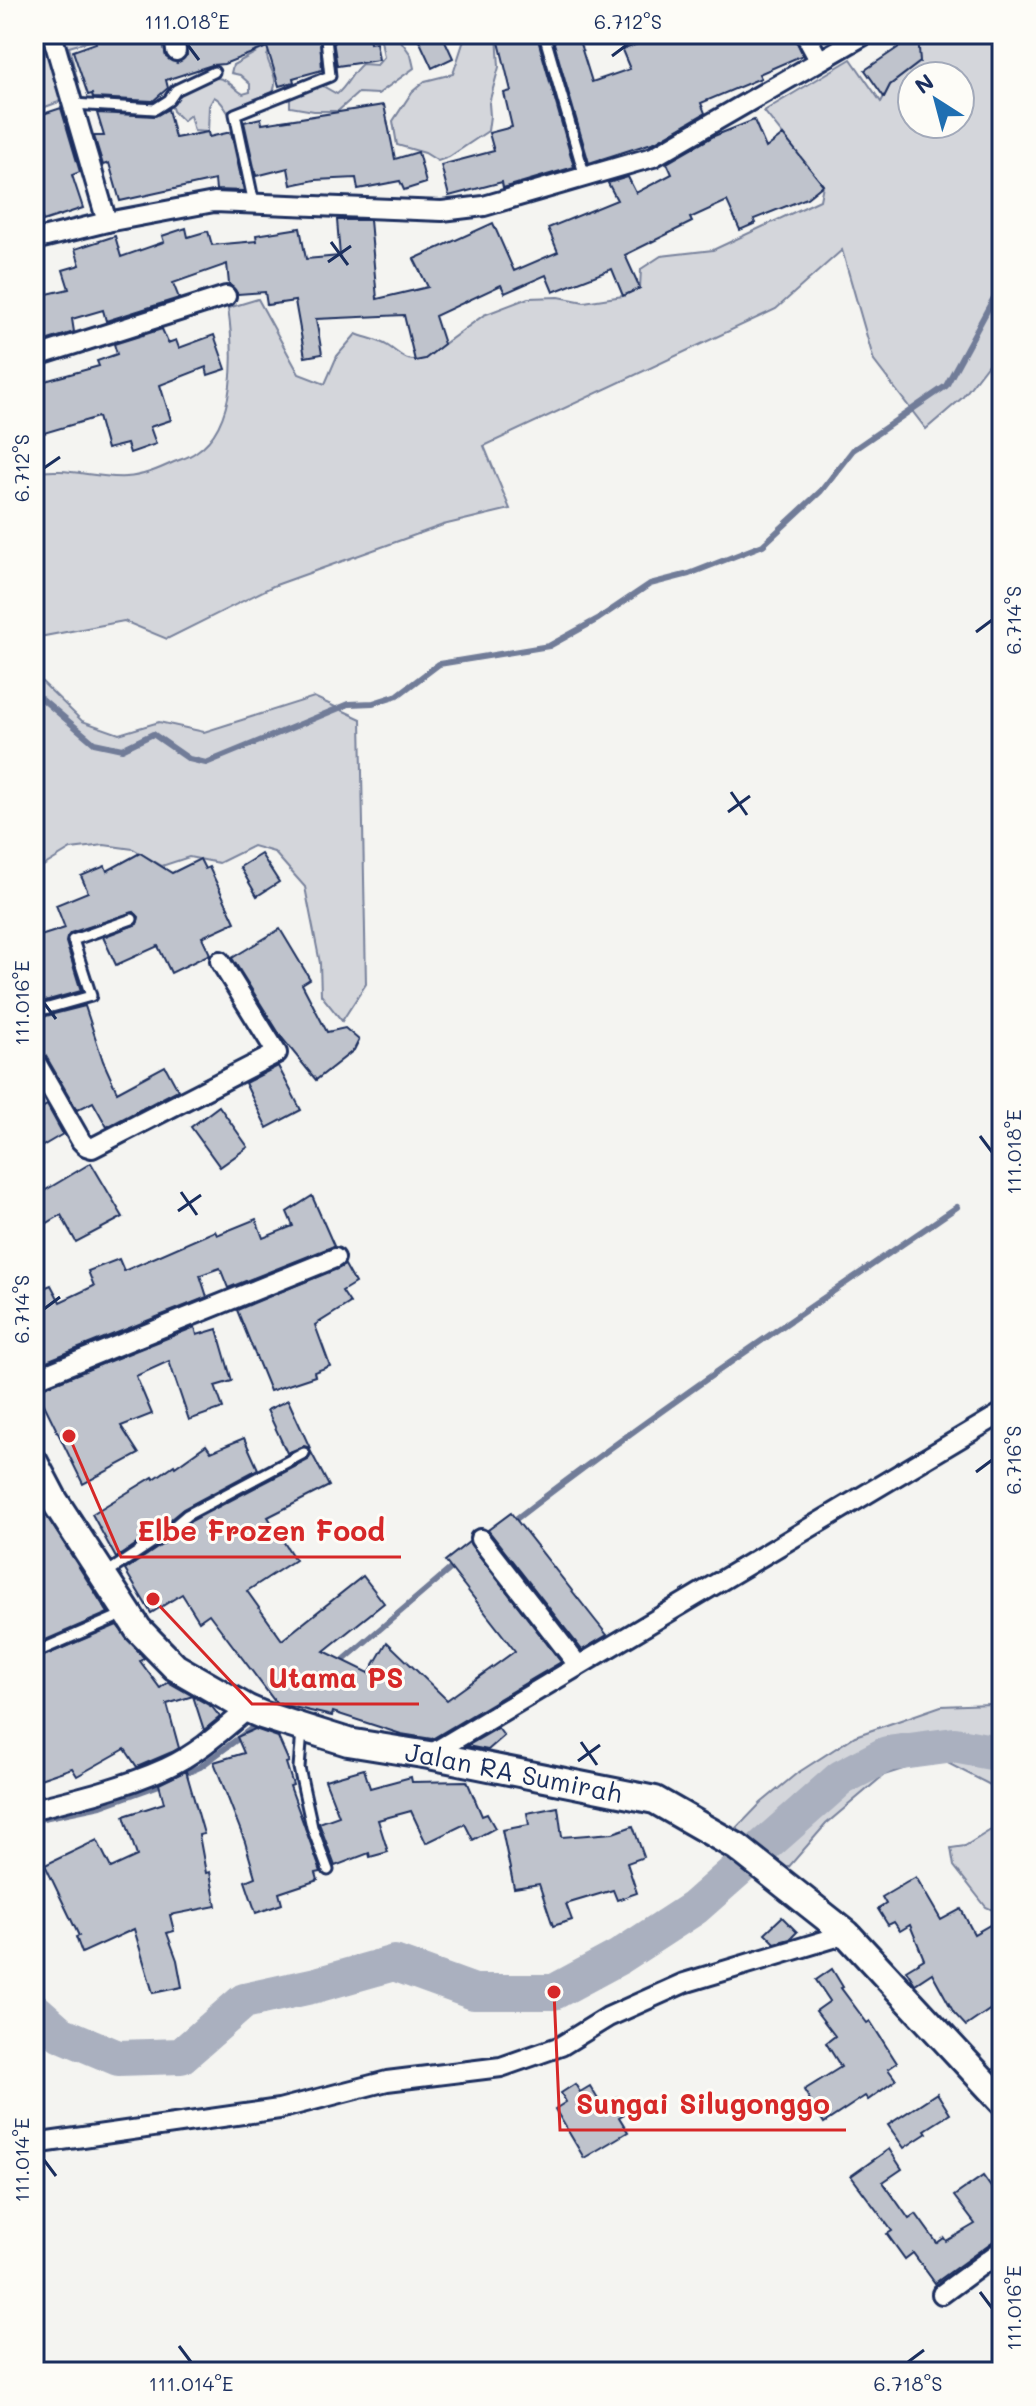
<svg xmlns="http://www.w3.org/2000/svg" width="1036" height="2406" viewBox="0 0 1036 2406" font-family="Mali,sans-serif">
<rect width="100%" height="100%" fill="#f4f4f1"/>
<filter id="ink" filterUnits="userSpaceOnUse"><feTurbulence type="fractalNoise" baseFrequency=".0125" numOctaves="2"/><feDisplacementMap in="SourceGraphic" scale="16" xChannelSelector="R" yChannelSelector="G"/><feConvolveMatrix kernelMatrix="1 2 1 2 8 2 1 2 1" color-interpolation-filters="sRGB"/></filter>
<g filter="url(#ink)">
<g fill="#d4d6db" stroke="#78829c" stroke-width="2" fill-rule="evenodd">
<polygon points="34,34 89,34 90,41 69,47 81,94 34,111"/>
<path d="M261 34 275 37 267 56C268 64 274 72 275 80 277 103 249 108 239 122 224 115 226 102 214 97L209 106 208 132 194 131 190 115 183 121 173 111 171 104C180 92 204 74 222 79 229 81 236 90 243 94L250 92V84L240 75 231 73 233 65 264 48Z"/>
<path d="M380 34H396L411 55 414 68 378 94 358 93 338 111H314L290 107V99L321 85 337 94C348 85 351 73 362 64L377 65 384 57Z"/>
<polygon points="460,34 497,34 499,67 489,103 490,116 488,131 449,157 438,161 425,153 397,145 393,121 412,92 425,81 453,74 464,40"/>
<path d="M1002 34V346L962 398 926 429 874 361 842 250 776 309 484 446 510 509 443 525 273 586 167 639 124 621 34 638V473C64 466 96 479 126 477 143 476 159 469 174 462 181 459 190 457 196 452 238 425 234 350 228 308L258 299 299 374 325 384 337 356 356 334C366 338 379 340 388 346 403 356 407 364 425 358L484 315 528 298 559 297 584 302 623 296 640 288 641 269 661 256 713 250 820 200 823 185 764 111 851 59 881 102 890 85 920 62 916 35ZM912 76H960V124H912Z"/>
<polygon points="34,674 82,721 119,734 159,722 204,732 314,697 361,719 366,984 342,1021 321,995 320,963 305,887 274,852 253,846 219,863 189,857 162,866 133,849 104,845 71,849 35,871"/>
<polygon points="990,1704 1002,1711 1002,1791 938,1758 884,1775 826,1824 787,1869 734,1831 761,1803 796,1774 855,1736 941,1706"/>
<polygon points="1002,1823 1002,1912 999,1913 986,1907 954,1866 951,1848 965,1846"/>
</g>
<g fill="none" stroke-linecap="round" stroke-linejoin="round">
<g stroke="#717c98" stroke-width="6">
<polyline points="34,692 94,743 122,749 153,734 189,759 206,763 349,704 373,703 398,695 439,664 549,646 598,619 650,584 689,574 763,545 821,491 853,450 946,386 1002,283"/>
<path d="M512 1522C656 1411 807 1309 957 1207"/>
<polyline points="339,1664 455,1565"/>
<polyline points="182,1775 200,1767 259,1723"/>
<polyline points="34,1820 101,1806 165,1783"/>
</g>
<polyline stroke="#aab0bf" stroke-width="36" points="34,2010 61,2034 118,2058 181,2056 244,2001 316,1985 394,1963 474,1992 554,1992 619,1957 694,1908 841,1778 887,1754 954,1745 1002,1754"/>
</g>
<g fill="#bfc3cc" stroke="#1b2f5e" stroke-width="2">
<polygon points="93,34 162,34 166,57 177,63 187,55 186,34 320,34 322,70 293,78 294,82 279,86 267,47 224,64 212,65 166,80 168,88 153,101 93,98 92,94 88,95 73,51 96,43"/>
<polygon points="332,34 369,34 370,43 376,42 379,60 337,66"/>
<polygon points="432,34 442,34 453,58 432,68 419,40"/>
<polygon points="506,34 542,34 539,43 574,167 503,188 502,182 449,196 441,165 494,151 489,133 512,127 504,93 511,91 499,42 508,40"/>
<polygon points="559,34 577,34 592,82 630,69 622,50 663,34 793,34 803,55 759,74 761,78 701,103 705,113 655,142 589,163 554,43"/>
<polygon points="918,34 920,62 890,85 884,97 865,70"/>
<polygon points="384,105 395,159 418,152 426,183 404,190 400,181 358,189 356,178 315,180 291,185 288,168 256,176 244,122 261,118 262,124"/>
<polygon points="61,108 80,172 72,175 83,208 43,221 34,194 34,117"/>
<polygon points="168,109 175,138 208,132 209,137 231,132 244,191 216,190 215,180 120,201 109,163 103,165 94,136 104,136 97,113 155,116"/>
<polygon points="754,120 766,148 783,135 823,185 807,198 754,219 756,223 740,230 727,201 690,218 692,222 625,255 640,288 623,296 612,269 553,292 546,275 505,293 501,285 435,316 444,344 425,359 415,361 404,315 316,319 322,354 305,357 295,301 267,305 265,292 238,294 229,284 227,264 173,283 179,298 106,321 103,310 72,319 74,332 42,342 34,297 69,289 63,270 80,265 75,249 115,236 121,257 164,242 162,236 186,228 188,237 208,231 212,245 257,241 256,235 300,228 306,259 340,256 337,220 370,220 377,299 428,287 414,259 493,223 514,271 558,252 548,228 617,200 608,183 628,177 636,193 672,174 667,163 714,136"/>
<polygon points="162,329 168,343 176,340 179,348 214,335 226,369 208,375 206,367 160,385 171,420 150,427 156,444 130,453 127,444 107,449 98,417 34,436 34,384 99,366 97,361 117,354 114,344"/>
<polygon points="140,853 172,873 200,859 205,869 209,867 235,922 202,937 210,954 171,973 158,946 116,965 103,937 137,924 139,917 134,912 70,933 66,942 81,991 34,1004 34,938 65,928 56,905 88,892 81,876 105,866 107,871"/>
<polygon points="261,854 279,882 257,896 240,867"/>
<polygon points="280,929 310,979 302,984 327,1032 345,1028 359,1040 354,1050 316,1080 282,1038 232,958"/>
<polygon points="85,1006 103,1061 117,1092 165,1066 178,1090 107,1127 93,1102 77,1110 44,1053 38,1048 34,1035 34,1019"/>
<polygon points="278,1066 301,1110 267,1128 245,1083"/>
<polygon points="47,1105 63,1134 34,1151 34,1113"/>
<polygon points="219,1106 248,1147 220,1167 191,1127"/>
<polygon points="91,1163 123,1217 76,1242 61,1215 34,1231 34,1197"/>
<polygon points="312,1196 334,1246 228,1288 220,1268 200,1275 207,1297 34,1366 34,1292 51,1285 60,1302 94,1286 88,1271 119,1259 124,1271 215,1231 217,1235 256,1219 263,1238 293,1226 287,1212"/>
<polygon points="345,1265 355,1283 342,1291 350,1303 315,1325 330,1366 314,1372 315,1376 270,1391 237,1310"/>
<polygon points="195,1327 197,1335 217,1329 232,1381 215,1386 223,1408 189,1420 169,1361 136,1376 152,1414 121,1426 139,1454 83,1484 37,1390"/>
<polygon points="288,1400 310,1448 304,1446 287,1453 267,1410"/>
<polygon points="244,1438 258,1469 183,1509 160,1528 116,1558 92,1514 153,1477 154,1479 174,1465 175,1467 206,1445 211,1452"/>
<polygon points="311,1452 329,1486 268,1517 295,1560 247,1591 282,1640 363,1576 384,1603 324,1651 369,1673 387,1642 447,1700 515,1651 445,1561 469,1542 561,1662 432,1739 401,1734 333,1712 332,1716 276,1703 209,1614 199,1621 182,1594 151,1613 125,1570 169,1540 191,1521 308,1460"/>
<polygon points="34,1496 108,1613 34,1645"/>
<polygon points="511,1513 595,1620 607,1635 582,1650 488,1530"/>
<polygon points="117,1625 144,1658 140,1661 160,1688 168,1682 212,1707 220,1717 204,1730 193,1696 167,1704 179,1748 172,1752 137,1767 125,1749 77,1776 72,1768 34,1781 34,1660"/>
<polygon points="498,1728 504,1736 488,1750 467,1746"/>
<polygon points="255,1729 278,1737 289,1762 286,1763 293,1785 290,1786 321,1872 316,1873 318,1880 279,1893 282,1904 256,1913 245,1881 255,1877 245,1842 214,1762 244,1753 237,1737"/>
<polygon points="364,1769 370,1788 411,1777 412,1782 467,1781 482,1816 487,1814 495,1828 473,1840 465,1824 426,1843 411,1811 378,1820 388,1852 370,1857 369,1853 335,1866 319,1823 339,1816 325,1780"/>
<polygon points="186,1771 204,1834 199,1835 206,1873 210,1872 216,1906 170,1915 174,1931 167,1933 177,1960 182,1987 153,1993 134,1929 82,1953 76,1937 79,1936 45,1865 97,1840 111,1868 137,1856 124,1816 164,1803 159,1784"/>
<polygon points="558,1807 562,1837 613,1833 633,1826 644,1857 627,1863 637,1893 617,1900 613,1890 566,1904 572,1920 553,1926 539,1884 514,1888 502,1830 529,1825 527,1813"/>
<polygon points="916,1877 941,1920 961,1909 974,1934 1002,1918 1002,2028 991,2009 966,2026 954,2013 932,1973 915,1984 906,1970 924,1959 910,1925 900,1931 894,1922 888,1925 878,1909 886,1904 882,1897"/>
<polygon points="782,1917 797,1932 790,1939 775,1943 765,1933"/>
<polygon points="832,1969 843,1987 841,1988 867,2023 870,2021 897,2063 888,2069 896,2080 868,2100 865,2096 824,2123 804,2090 841,2067 826,2043 835,2036 816,2011 830,2001 816,1980"/>
<polygon points="575,2084 580,2092 590,2086 602,2106 617,2097 626,2113 619,2117 628,2132 584,2158 555,2109 566,2102 561,2093"/>
<polygon points="937,2093 950,2114 925,2130 927,2133 904,2148 888,2125"/>
<polygon points="889,2149 902,2169 883,2182 909,2219 916,2214 937,2243 944,2238 946,2241 975,2224 954,2196 983,2176 1002,2203 1002,2238 995,2240 935,2283 913,2253 905,2259 887,2234 892,2231 851,2176"/>
</g>
<g fill="none" stroke-linecap="round" stroke-linejoin="round">
<g stroke="#1b2f5e" stroke-width="15">
<g id="lane">
<polyline points="552,34 546,41 585,177"/>
<polyline points="73,104 155,109 169,100 176,90 214,72"/>
<polyline points="254,204 235,114 330,76 326,38"/>
<polyline points="34,1012 91,996 73,940 132,919"/>
<polyline points="105,1574 165,1534 187,1515 304,1453"/>
<polyline points="34,1653 124,1614"/>
<polyline points="302,1731 299,1768 312,1827 328,1870"/>
</g>
</g>
<g stroke="#1b2f5e" stroke-width="24">
<g id="street">
<polyline points="52,34 107,222"/>
<polyline points="174,34 176,51"/>
<polyline points="805,34 819,60"/>
<polyline points="34,240 107,222 214,202 442,211 484,206 653,157 866,34"/>
<polyline points="34,357 226,296"/>
<polyline points="34,1059 81,1141 86,1146 92,1148 277,1053 220,961"/>
<polyline points="34,1379 335,1258"/>
<polyline points="480,1539 578,1665"/>
<polyline points="429,1755 1002,1413"/>
<path d="M34 1809C79 1798 124 1787 166 1768 197 1754 222 1731 248 1709"/>
<polyline points="34,2144 279,2109 387,2081 501,2067 561,2046 608,2017 684,1983 847,1934"/>
<polyline points="942,2294 1002,2250"/>
</g>
</g>
<g stroke="#1b2f5e" stroke-width="32">
<g id="secondary">
<path id="s1" d="M34 1462 54 1500 127 1612 138 1629 175 1667 248 1709 262 1715 348 1742 429 1755 655 1800 737 1847 847 1934 1002 2101"/>
</g>
</g>
<use href="#lane" stroke="#fdfcf7" stroke-width="9"/>
<use href="#street" stroke="#fdfcf7" stroke-width="18"/>
<use href="#secondary" stroke="#fdfcf7" stroke-width="26"/>
</g>
</g>
<path fill="none" stroke="#1b2f5e" stroke-width="3" d="M187 44 199 60M612 56 628 44M331 242 348 265M328 262 351 246M44 468 60 457M976 632 992 620M731 792 747 815M728 812 750 796M44 1003 56 1019M980 1136 992 1152M181 1192 197 1215M178 1211 201 1195M44 1309 60 1297M976 1472 992 1460M581 1742 597 1765M578 1761 600 1745M44 2160 56 2176M980 2292 992 2308M179 2346 191 2362M908 2362 924 2350"/>
<g text-anchor="middle" dominant-baseline="central" stroke-width="6" stroke-linejoin="round" paint-order="stroke">
<g font-size="26" fill="#1b2f5e" stroke="#fdfcf7">
<text stroke="none"><textPath href="#s1" startOffset="608">Jalan RA Sumirah</textPath></text>
</g>
</g>
<path fill="none" stroke="#d62828" stroke-width="3" d="M69 1436L121 1557H401M153 1599L252 1704H419M554 1992L560 2130H846"/>
<g fill="#d62828" stroke="#fdfcf7" stroke-width="3">
<circle cx="69" cy="1436" r="8"/>
<circle cx="153" cy="1599" r="8"/>
<circle cx="554" cy="1992" r="8"/>
</g>
<g font-size="28" text-anchor="middle" font-weight="bold" fill="#d62828" stroke="#fdfcf7" stroke-width="6" stroke-linejoin="round" paint-order="stroke">
<text x="261" y="1541">Elbe Frozen Food</text>
<text x="336" y="1688">Utama PS</text>
<text x="703" y="2114">Sungai Silugonggo</text>
</g>
<rect width="1036" height="2406" fill="none" stroke="#fdfcf7" stroke-width="88"/>
<g transform="translate(936 100) rotate(324)"><circle r="38" fill="#fdfcf7" stroke="#a3aaba" stroke-width="2"/>
<path d="M0-6L14 30L0 20L-14 30Z" fill="#1f6fb2"/>
<text y="-12" font-size="22" font-weight="bold" text-anchor="middle" fill="#1b2f5e">N</text>
</g>
<rect x="44" y="44" width="948" height="2318" fill="none" stroke="#1b2f5e" stroke-width="3"/>
<g font-size="20" text-anchor="middle" fill="#1b2f5e">
<text x="187" y="29">111.018°E</text>
<text x="628" y="29">6.712°S</text>
<text transform="translate(22 468) rotate(-90)" y="7">6.712°S</text>
<text transform="translate(1014 620) rotate(-90)" y="7">6.714°S</text>
<text transform="translate(22 1003) rotate(-90)" y="7">111.016°E</text>
<text transform="translate(1014 1152) rotate(-90)" y="7">111.018°E</text>
<text transform="translate(22 1309) rotate(-90)" y="7">6.714°S</text>
<text transform="translate(1014 1460) rotate(-90)" y="7">6.716°S</text>
<text transform="translate(22 2160) rotate(-90)" y="7">111.014°E</text>
<text transform="translate(1014 2308) rotate(-90)" y="7">111.016°E</text>
<text x="191" y="2391">111.014°E</text>
<text x="908" y="2391">6.718°S</text>
</g>
</svg>
